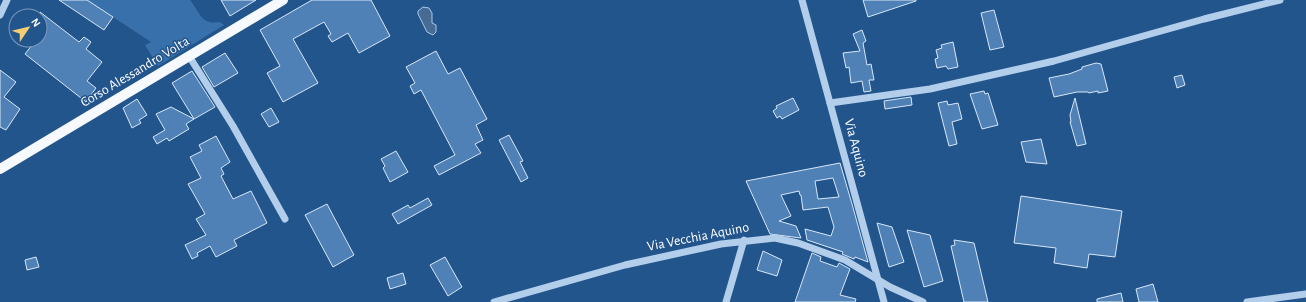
<svg xmlns="http://www.w3.org/2000/svg" width="1306" height="302" viewBox="0 0 1306 302" font-family="'Alegreya Sans',sans-serif">
<rect width="100%" height="100%" fill="#23558d"/>
<path fill="#3770aa" d="M87 0H190C201 14 201 25 220 22L224 25 158 66 145 45 151 42Z"/>
<polygon fill="#476b92" stroke="#a6c9ec" points="423,7 429,8 432,13 432,23 436,25 436,32 433,35 427,32 418,14 418,11"/>
<g fill="#5081b6" stroke="#d7e7f8" fill-rule="evenodd">
<polygon points="59,0 87,0 113,17 104,30"/>
<polygon points="221,0 256,0 230,16"/>
<polygon points="312,0 371,0 390,36 359,53 348,33 332,42 328,36 331,34 324,22 293,39 318,83 283,102 267,73 280,66 260,30"/>
<polygon points="863,0 916,0 916,1 868,17"/>
<polygon points="994,10 1004,47 990,50 981,13"/>
<polygon points="40,12 79,42 84,37 91,42 86,49 102,62 87,81 96,88 86,102 25,54 36,40 40,40 40,35 45,28 40,24"/>
<polygon points="862,30 866,41 863,43 867,65 871,64 874,80 869,80 871,91 864,92 862,81 851,83 849,67 846,68 843,53 860,51 853,34"/>
<polygon points="953,42 958,67 948,69 946,66 937,68 935,59 938,58 936,50 942,48 941,45"/>
<polygon points="436,51 448,74 460,68 487,119 476,125 483,140 475,144 481,153 439,175 434,166 455,155 421,90 414,94 410,86 415,83 406,67"/>
<polygon points="225,53 238,73 214,87 202,67"/>
<polygon points="1096,63 1101,64 1108,91 1098,93 1098,91 1089,93 1088,92 1077,92 1054,97 1049,78 1069,74 1082,69 1082,67"/>
<polygon points="0,70 16,82 4,97 20,109 6,130 0,127"/>
<polygon points="192,71 215,107 194,119 172,83"/>
<polygon points="1182,75 1185,85 1177,88 1174,77"/>
<polygon points="984,91 985,94 988,93 998,125 982,129 970,94"/>
<polygon points="911,97 912,105 885,109 884,101"/>
<polygon points="793,98 799,110 782,119 780,116 777,118 773,111 777,108 776,106"/>
<polygon points="1075,98 1086,144 1077,146 1070,122 1071,122 1070,115"/>
<polygon points="137,99 147,115 139,120 141,123 132,128 123,108"/>
<polygon points="947,101 948,105 958,103 962,119 952,122 957,144 949,146 938,103"/>
<polygon points="171,107 194,119 186,124 189,129 169,141 167,138 157,144 153,137 165,130 156,114"/>
<polygon points="271,108 279,122 269,127 261,114"/>
<polygon points="509,135 523,161 520,162 528,178 521,182 499,140"/>
<polygon points="216,136 230,162 221,168 224,174 221,176 233,199 251,191 267,223 234,240 237,246 216,257 210,246 197,253 198,256 192,259 185,245 206,235 196,219 205,214 188,184 201,178 190,157 202,151 199,145"/>
<polygon points="1041,139 1047,164 1026,162 1021,142"/>
<polygon points="396,151 408,172 390,182 383,168 385,166 381,159"/>
<path d="M840 163 852 204 868 262 855 257 854 259 842 254 843 252 807 240 805 229 831 236 834 227 828 207 803 210 801 195H800L799 191 781 195 791 216 779 221 796 226 801 238 770 234 746 181ZM833 178 839 197 818 199 815 181Z"/>
<polygon points="1021,196 1122,211 1115,257 1089,254 1087,268 1054,263 1056,248 1014,243"/>
<polygon points="428,198 432,205 398,224 392,214 408,205 410,208"/>
<polygon points="327,204 354,255 333,267 305,215"/>
<polygon points="877,223 892,227 904,262 889,267"/>
<polygon points="907,230 930,235 943,281 924,287"/>
<polygon points="954,240 974,243 988,302 964,302 951,246 955,245"/>
<polygon points="763,251 782,260 777,276 757,270"/>
<polygon points="812,253 821,257 820,261 837,267 839,263 850,269 840,295 856,299 855,302 795,302"/>
<polygon points="36,257 39,267 27,270 25,260"/>
<polygon points="445,257 462,287 448,296 430,265"/>
<polygon points="403,273 406,284 390,289 387,278"/>
<polygon points="1153,284 1158,302 1139,302 1136,289"/>
<polygon points="1121,293 1123,302 1097,302 1097,299"/>
</g>
<g fill="none" stroke-linecap="round" stroke-linejoin="round">
<g stroke="#b2ceeb" stroke-width="7">
<polyline points="802,0 884,302"/>
<polyline points="0,15 7,0"/>
<polyline points="189,56 233,126 285,219"/>
<polyline points="830,103 930,89 1054,61 1204,19 1280,0"/>
<polyline points="494,302 625,265 721,244 775,238 798,243 845,260 890,287 923,302"/>
<polyline points="726,302 744,240"/>
<polyline points="1247,302 1306,294"/>
</g>
<polyline stroke="#f6fafe" stroke-width="10" points="0,169 283,0"/>
</g>
<g text-anchor="middle" dominant-baseline="central" stroke-width="3" stroke-linejoin="round" paint-order="stroke">
<g font-size="14" fill="#fff" stroke="#23558d">
<text transform="translate(135 72) rotate(-31)">Corso Alessandro Volta</text>
<text transform="translate(856 148) rotate(75)">Via Aquino</text>
<text transform="translate(698 237) rotate(-11)">Via Vecchia Aquino</text>
</g>
</g>
<g transform="translate(28 28) rotate(55)"><circle r="19" fill="#23558d" stroke="#7b99bb"/>
<path d="M0-3L7 15L0 10L-7 15Z" fill="#f6cc75"/>
<text y="-6" font-size="11" font-weight="bold" text-anchor="middle" fill="#ffffff">N</text>
</g>
</svg>
